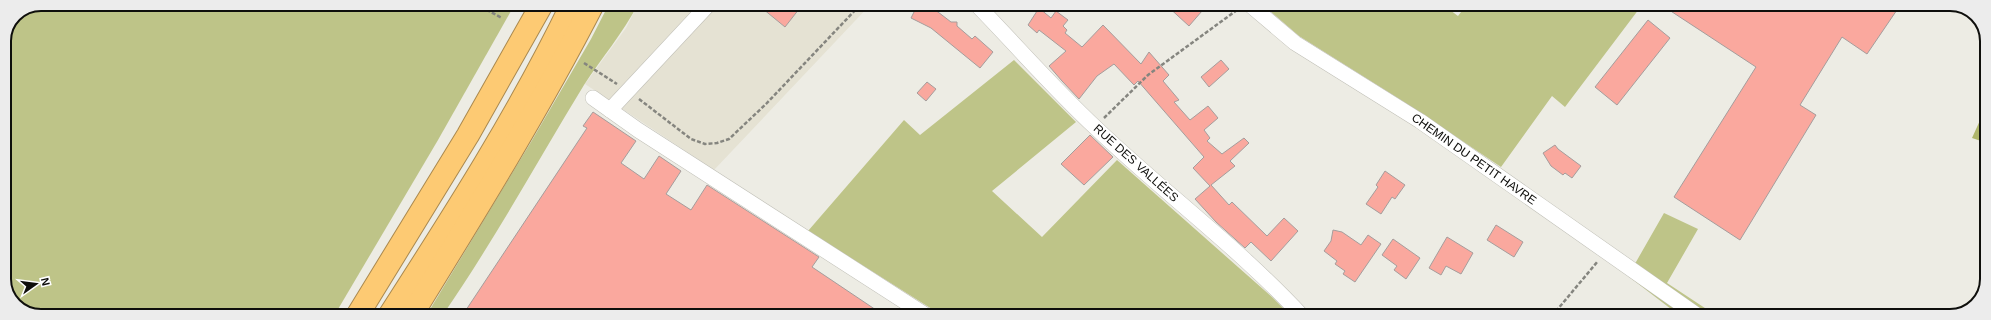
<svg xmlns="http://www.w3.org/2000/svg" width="1991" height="320" viewBox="0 0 1991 320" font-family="Helvetica,sans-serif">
<rect width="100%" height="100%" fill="#edece4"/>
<polygon fill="#e5e2d3" points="638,4 871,4 714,170 585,84 626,28"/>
<g fill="#bec488">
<polygon points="41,4 515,4 438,140 334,316 36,316 15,305 4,284 4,41 15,15"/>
<path d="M609 4H638C622 35 602 57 584 85 537 162 494 241 442 316H426L531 142 591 39Z"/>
<polygon points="1262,4 1442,4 1458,16 1467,4 1631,4 1639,9 1565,107 1552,96 1501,167 1404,102 1299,36"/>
<polygon points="1014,60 1076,122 992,191 1042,237 1117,160 1273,298 1291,316 943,316 808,231 904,120 920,135"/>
<polygon points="1664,213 1698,229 1667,283 1717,316 1666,316 1671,309 1628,276"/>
</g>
<polygon fill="#afb66b" points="1987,105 1987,143 1972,138"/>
<g fill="#faa89e" stroke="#a59d9c">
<polygon points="757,4 803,4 785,27"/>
<polygon points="918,4 922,4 938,12 951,22 957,22 957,26 972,39 975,36 993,52 980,68 931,28 911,18"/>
<polygon points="1165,4 1194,4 1202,11 1189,26"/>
<polygon points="1660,4 1901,4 1867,54 1842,37 1800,105 1816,115 1740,240 1674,197 1756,67"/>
<polygon points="1039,8 1051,18 1056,11 1068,20 1063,26 1067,30 1065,33 1082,47 1103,25 1141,64 1149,52 1169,75 1163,81 1179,100 1174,102 1190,120 1208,106 1218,118 1204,130 1210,138 1207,141 1222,154 1244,138 1249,143 1230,161 1235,166 1211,185 1229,205 1232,202 1267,236 1284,218 1298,231 1271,261 1251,242 1245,248 1216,222 1195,199 1210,186 1193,168 1204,157 1138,81 1134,85 1114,64 1097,76 1079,99 1062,81 1049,66 1066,51 1039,30 1037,33 1028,25"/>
<polygon points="1648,20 1670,38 1617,105 1595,87"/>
<polygon points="1221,60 1229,69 1209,87 1201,77"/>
<polygon points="927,82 936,89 926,101 917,93"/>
<polygon points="593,112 636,141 621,163 644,179 659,156 681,171 666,194 691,210 707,185 819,257 812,267 885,316 462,316 587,128 583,126"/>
<polygon points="1090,135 1113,157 1084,185 1061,164"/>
<polygon points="1555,145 1558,149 1581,166 1572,178 1565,173 1563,175 1551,166 1543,153"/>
<polygon points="1385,171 1405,185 1395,199 1392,197 1381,214 1366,204 1378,187 1376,185"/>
<polygon points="1496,225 1523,242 1514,257 1487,240"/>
<polygon points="1333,230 1342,232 1361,245 1368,235 1381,244 1355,282 1343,274 1345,271 1335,264 1337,261 1324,251 1331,241"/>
<polygon points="1447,237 1473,253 1461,274 1446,266 1441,275 1429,268"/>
<polygon points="1393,239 1420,258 1406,279 1394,270 1397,266 1382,255"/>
</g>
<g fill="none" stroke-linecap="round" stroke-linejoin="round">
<g stroke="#c1c0b8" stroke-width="16">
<g id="minor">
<path d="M976 4C1016 45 1054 89 1096 128 1163 192 1239 248 1302 316"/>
<polyline points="1249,4 1295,43 1420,121 1698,316"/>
<polyline points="593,98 638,130 927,316"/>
<polyline points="610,110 709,4"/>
</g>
</g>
<g stroke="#aa894f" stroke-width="24">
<g id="highway">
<polyline points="357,316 468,135 542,4"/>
<path d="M389 316C454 215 520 112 572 4"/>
<path d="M411 316C474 214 538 111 593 4"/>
</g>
</g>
<g stroke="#85857f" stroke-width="2.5" stroke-dasharray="4 2" stroke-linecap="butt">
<polyline points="476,4 502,18"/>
<polyline points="584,63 617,84"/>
<polyline points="639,99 691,139 705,144 717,143 729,139 766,104 861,4"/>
<polyline points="1104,118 1148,75 1237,10"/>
<polyline points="1552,316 1598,261"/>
</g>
<use href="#minor" stroke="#fff" stroke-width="15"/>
<use href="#highway" stroke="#fdca73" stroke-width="22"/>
</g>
<g text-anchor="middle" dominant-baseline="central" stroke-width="3" stroke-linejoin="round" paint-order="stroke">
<g font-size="12" fill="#0f0f0c" stroke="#fff">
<text transform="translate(1474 159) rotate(35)">CHEMIN DU PETIT HAVRE</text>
<text transform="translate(1136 163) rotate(42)">RUE DES VALLÉES</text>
</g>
</g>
<path d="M0 0H1991V320H0ZM41 11H1950A30 30 0 0 1 1980 41V279A30 30 0 0 1 1950 309H41A30 30 0 0 1 11 279V41A30 30 0 0 1 41 11Z" fill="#ececec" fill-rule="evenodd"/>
<path fill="none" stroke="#0f0f0c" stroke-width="2" d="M41 11H1950A30 30 0 0 1 1980 41V279A30 30 0 0 1 1950 309H41A30 30 0 0 1 11 279V41A30 30 0 0 1 41 11Z"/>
<g transform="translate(36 284) rotate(76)" stroke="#ffffff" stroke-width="3" paint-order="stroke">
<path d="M0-3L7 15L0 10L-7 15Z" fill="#0f0f0c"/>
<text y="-6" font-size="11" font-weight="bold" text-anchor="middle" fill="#0f0f0c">N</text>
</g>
</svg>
